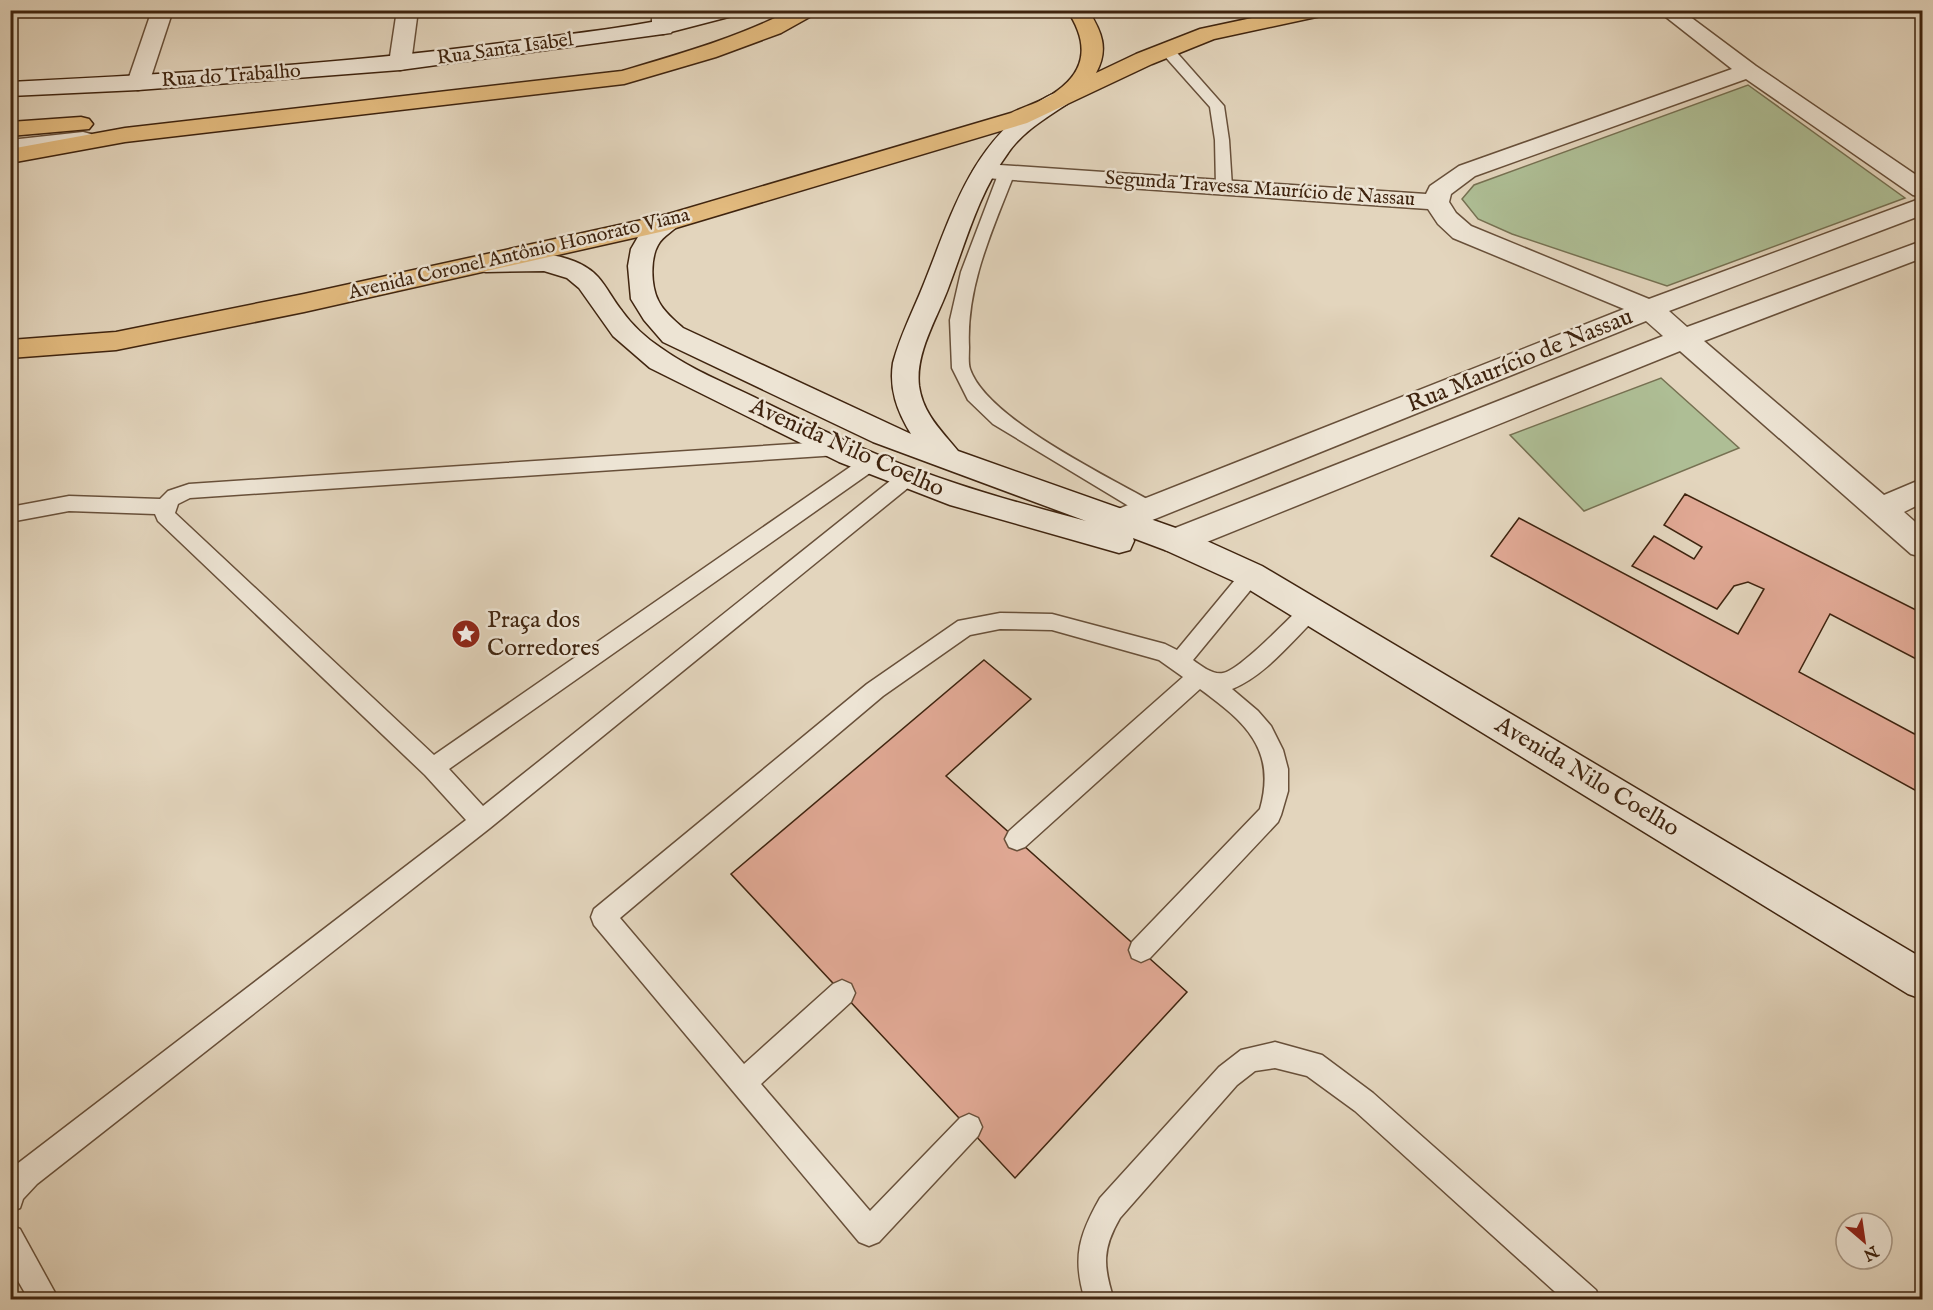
<svg xmlns="http://www.w3.org/2000/svg" width="1933" height="1310" viewBox="0 0 1933 1310" font-family="'IM FELL English',serif">
<rect width="100%" height="100%" fill="#e3d5bd"/>
<filter id="stains"><feTurbulence type="fractalNoise" baseFrequency=".00333" numOctaves="4"/><feColorMatrix values="0 0 0 0 .2 0 0 0 0 .09 0 0 0 0 .02 0 0 0 .5 -.17"/></filter>
<radialGradient id="worn" r=".72"><stop offset=".6" stop-color="#630" stop-opacity="0"/><stop offset="1" stop-color="#630" stop-opacity=".3"/></radialGradient>
<g fill="#aebe95" stroke="#767152" stroke-width="1.5">
<polygon points="1748,85 1905,198 1667,286 1512,234 1478,219 1462,199 1474,185"/>
<polygon points="1661,378 1739,448 1584,511 1510,435"/>
</g>
<g fill="#e1a995" stroke="#3f240f" stroke-width="1.5">
<polygon points="1685,494 1922,613 1922,662 1830,614 1799,672 1922,738 1922,794 1491,556 1519,518 1738,634 1764,589 1748,582 1734,586 1717,609 1632,566 1654,536 1694,559 1702,547 1664,525"/>
<polygon points="984,660 1031,699 946,776 1187,992 1015,1178 731,874"/>
</g>
<g fill="none" stroke-linecap="round" stroke-linejoin="round">
<g stroke="#68503a" stroke-width="3">
<g id="lane">
<polygon points="1166,45 1171,46 1224,106 1229,140 1232,187 1229,190 1219,190 1216,187 1215,140 1210,107 1161,52 1159,49 1161,46"/>
<path d="M1007 167 1015 172C993 229 966 285 969 347 969 354 968 363 970 369 987 419 1109 477 1156 504L1159 509 1156 514 1149 516 1142 514 993 424 968 400 952 368 950 320 961 272 999 172Z"/>
<polygon points="838,441 845,443 847,448 845,453 838,455 190,498 178,504 175,513 434,755 863,458 870,456 877,458 879,463 877,468 449,769 483,806 900,473 907,471 914,473 916,478 914,483 490,828 37,1184 23,1199 20,1208 10,1212 10,1172 17,1164 466,820 425,775 158,521 155,514 69,511 10,522 10,507 69,496 160,499 168,491 189,484"/>
<path d="M1251 567 1258 569 1261 575 1258 581 1193 660C1201 666 1213 675 1223 673 1239 671 1289 618 1303 605L1310 603 1317 605 1320 611 1317 617C1292 641 1265 676 1232 689L1258 711 1271 726 1283 750 1288 769V791L1281 815 1278 822 1150 958 1141 962 1132 958 1129 950 1132 942 1260 809C1277 749 1245 722 1200 689L1025 847 1017 850 1009 847 1005 839 1009 831 1183 677 1159 660 1052 630 1000 629 970 635 883 696 620 918 744 1064 833 984 842 980 851 984 855 993 851 1002 761 1084 870 1211 960 1118 969 1114 978 1118 982 1127 978 1136 879 1242 869 1246 859 1242 594 925 591 917 594 909 867 684 958 621 1000 613 1052 614 1165 644 1177 650 1244 569Z"/>
<path d="M1275 1042 1322 1055 1373 1093 1596 1290 1600 1300H1564L1355 1111 1307 1076 1275 1068 1255 1071 1237 1085 1120 1218C1102 1249 1103 1266 1114 1300H1085C1072 1258 1079 1235 1100 1198L1219 1067 1241 1050Z"/>
<polygon points="10,1225 20,1229 59,1300 29,1300 10,1267"/>
</g>
</g>
<g stroke="#68503a" stroke-width="3">
<g id="street">
<polygon points="152,10 173,10 149,83 146,88 138,90 130,88 127,83"/>
<polygon points="397,10 418,10 411,63 408,68 400,70 392,68 389,63"/>
<polygon points="652,10 673,10 674,28 671,33 663,34 655,33 652,28"/>
<polygon points="1657,10 1681,10 1756,66 1922,179 1922,197 1913,195 1746,79 1475,176 1451,194 1449,202 1456,213 1471,226 1649,299 1922,198 1922,215 1669,311 1687,327 1922,241 1922,258 1704,341 1884,495 1922,479 1922,503 1904,512 1922,528 1922,557 1911,554 1680,351 1187,550 1176,553 1165,550 1161,541 1165,532 1663,336 1646,321 1130,529 1119,533 1108,529 1104,521 1108,513 1624,309 1453,238 1438,224 1428,209 985,178 977,176 973,171 977,166 985,164 1426,194 1430,186 1459,166 1732,69"/>
<polygon points="83,132 91,134 95,139 91,144 10,154 10,140"/>
</g>
</g>
<g stroke="#3f240f" stroke-width="3">
<g id="secondary">
<path d="M706 10H743L740 14 663 34 400 70 138 90 10 96V82C177 74 344 64 509 42 575 33 642 27 706 10Z"/>
<path d="M1059 92 1067 94 1070 99 1067 104C1046 118 1022 132 1008 153 979 192 966 241 949 286 938 317 915 352 919 386 923 414 941 430 958 451L1187 532 1262 566 1922 958V999L1908 994 1240 584 1165 550 1133 538 1134 541 1130 550 1119 553 950 505 839 462 650 368 613 336 579 288 567 278 544 271 486 272 477 270 473 264 477 258C511 249 573 249 598 277 607 287 613 300 622 311 632 325 646 338 661 348 690 369 725 383 758 399 811 425 864 451 920 471 974 491 1030 506 1086 521L873 442 663 342 644 320 631 299 628 266 631 249 642 230 660 216 669 214 678 216 681 222C675 231 663 235 658 245 650 259 651 286 658 300 663 311 674 320 683 328L911 434C897 411 889 389 893 363 900 336 913 311 923 286 949 222 968 152 1027 110 1037 103 1047 95 1059 92Z"/>
</g>
</g>
<g stroke="#3f240f" stroke-width="3">
<g id="highway">
<path d="M791 10H818L815 14 781 33 716 57 624 84 125 142 10 163V149L125 128 622 71C679 54 737 38 791 10Z"/>
<path d="M1067 10H1088C1102 32 1109 49 1096 73L1136 54 1200 29 1289 10H1331L1328 14 1321 16 1214 39 1152 64 1027 123 669 230 304 312 116 350 10 358V340L116 332 304 294 665 215 1011 113C1025 106 1045 101 1057 91 1089 68 1087 40 1067 10Z"/>
<polygon points="81,117 89,119 93,124 89,129 10,136 10,122"/>
</g>
</g>
<use href="#lane" fill="#ede4d4" fill-rule="evenodd"/>
<use href="#street" fill="#ede4d4" fill-rule="evenodd"/>
<use href="#secondary" fill="#ede4d4" fill-rule="evenodd"/>
<use href="#highway" fill="#e2ba7e" fill-rule="evenodd"/>
</g>
<defs>
<g id="sight-disc" transform="scale(1.5)"><circle r="9.5" fill="#8f2418" stroke="#ede4d4"/><path d="M0-6L1.8-2.2L6-1.7L2.9 1.2L3.7 5.4L0 3.3L-3.7 5.4L-2.9 1.2L-6-1.7L-1.8-2.2Z" fill="#fff"/></g>
</defs>
<g fill-rule="evenodd">
<use href="#sight-disc" x="466" y="634"/>
</g>
<g text-anchor="middle" dominant-baseline="central" stroke-width="5" stroke-linejoin="round" paint-order="stroke">
<g font-size="20" fill="#3f240f" stroke="#ede4d4">
<text transform="translate(505 49) rotate(-8)">Rua Santa Isabel</text>
<text transform="translate(231 76) rotate(-4)">Rua do Trabalho</text>
<text transform="translate(1260 189) rotate(4)">Segunda Travessa Maurício de Nassau</text>
<text transform="translate(519 254) rotate(-13)">Avenida Coronel Antônio Honorato Viana</text>
</g>
<g font-size="24" fill="#3f240f" stroke="#ede4d4">
<text transform="translate(1520 361) rotate(-22)">Rua Maurício de Nassau</text>
<text transform="translate(847 448) rotate(24)">Avenida Nilo Coelho</text>
<text transform="translate(1587 777) rotate(31)">Avenida Nilo Coelho</text>
</g>
<g font-size="24" fill="#3f240f" stroke="#ede4d4" text-anchor="start">
<text x="487" y="620">Praça dos<tspan x="487" dy="28">Corredores</tspan></text>
</g>
</g>
<rect width="1933" height="1310" fill="none" stroke="#e3d5bd" stroke-width="36"/>
<rect x="12" y="12" width="1909" height="1286" fill="none" stroke="#3f240f" stroke-width="3"/>
<rect x="18" y="18" width="1897" height="1274" fill="none" stroke="#3f240f" stroke-width="1.5"/>
<g transform="translate(1864 1241) rotate(151)"><circle r="28" fill="#ede4d4" stroke="#a79785" stroke-width="1.5"/>
<path d="M0-4.5L10 22L0 15L-10 22Z" fill="#8f2418"/>
<text y="-9" font-size="16" font-weight="bold" text-anchor="middle" fill="#3f240f">N</text>
</g>
<rect width="100%" height="100%" filter="url(#stains)"/>
<rect width="100%" height="100%" fill="url(#worn)"/>
</svg>
